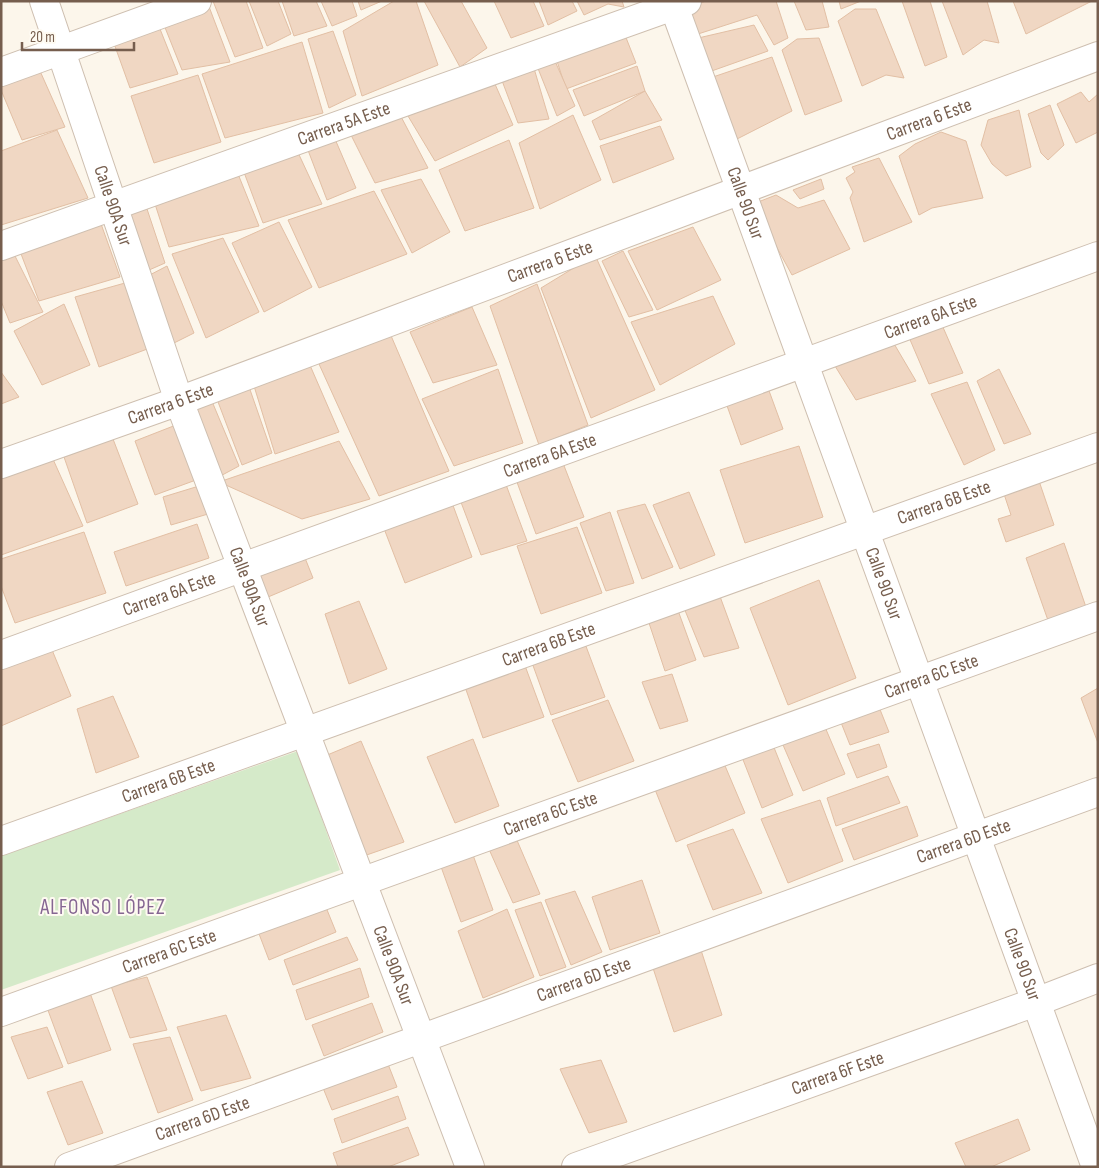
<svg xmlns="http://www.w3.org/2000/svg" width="1099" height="1168" viewBox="0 0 1099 1168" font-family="'Sofia Sans Condensed',sans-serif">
<rect width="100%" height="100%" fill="#fcf6eb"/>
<polygon fill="#d5eac9" points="298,751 340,870 1,990 1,856"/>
<g fill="#f0d7c3" stroke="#e2bfa4">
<polygon points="213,1 246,1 263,48 235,57"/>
<polygon points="249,1 278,1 291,34 267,46"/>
<polygon points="282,1 316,1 327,26 294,36"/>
<polygon points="321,1 352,1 357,16 332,26"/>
<polygon points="358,1 382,1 361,10"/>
<polygon points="394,1 416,1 438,65 362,96 343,31"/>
<polygon points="424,1 461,1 487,48 460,67"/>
<polygon points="494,1 533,1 544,26 511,38"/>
<polygon points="539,1 572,1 577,11 548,25"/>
<polygon points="577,1 622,1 624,7 608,4 584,15"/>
<polygon points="706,1 776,1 788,38 774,45 757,15 698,34 686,8"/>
<polygon points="794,1 822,1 829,27 806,30"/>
<polygon points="839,1 861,1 841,9"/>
<polygon points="902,1 930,1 947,57 925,66"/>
<polygon points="942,1 987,1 999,43 984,40 963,55"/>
<polygon points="1013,1 1092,1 1026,34"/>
<polygon points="208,4 230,62 182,70 162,20"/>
<polygon points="855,9 876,9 904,78 886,75 862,86 838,21"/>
<polygon points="158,24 178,74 130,88 112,38"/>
<polygon points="754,25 768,51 706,73 694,39"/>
<polygon points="623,30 636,63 566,89 555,55"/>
<polygon points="333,31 356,95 329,108 308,39"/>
<polygon points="819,38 842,101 805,115 782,50 797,39"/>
<polygon points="302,42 323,113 225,138 202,74"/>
<polygon points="772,57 792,111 737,139 710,78"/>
<polygon points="554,59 575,106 557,116 537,66"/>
<polygon points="533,65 549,119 518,123 501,78"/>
<polygon points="637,66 645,91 584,116 573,90"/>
<polygon points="40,71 65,127 22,140 1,90 1,81"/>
<polygon points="198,75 221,142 154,163 131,96"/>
<polygon points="491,75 513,125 435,161 405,111"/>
<polygon points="645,91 662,120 600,140 592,121"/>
<polygon points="1081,92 1089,102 1098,94 1098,132 1076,143 1057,104"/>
<polygon points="1050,105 1064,145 1048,160 1041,153 1028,114"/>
<polygon points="397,109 428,168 375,183 349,131"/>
<polygon points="1019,110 1031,167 1006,176 992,164 981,145 988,120"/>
<polygon points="573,115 601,180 540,209 519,143"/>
<polygon points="660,126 674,159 613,183 600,146"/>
<polygon points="57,130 88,198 1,225 1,151"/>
<polygon points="332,132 356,188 327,200 306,145"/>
<polygon points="941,132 966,141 983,198 932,208 919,215 899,156 915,144"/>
<polygon points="509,140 534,208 465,231 439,170"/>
<polygon points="294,144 322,204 263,223 242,167"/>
<polygon points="879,158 912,222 864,242 850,198 853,192 846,178 855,172 852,167"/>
<polygon points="236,169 259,226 169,247 154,201"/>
<polygon points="421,179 450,232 412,253 381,190"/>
<polygon points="821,179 824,189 800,199 793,190"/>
<polygon points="374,191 407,254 319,288 288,220"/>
<polygon points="776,195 798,208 824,200 850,249 792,275 753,204"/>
<polygon points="144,200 165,263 140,274 118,209"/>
<polygon points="100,221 120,277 39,301 18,246"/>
<polygon points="279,222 312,287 264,312 232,243"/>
<polygon points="693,227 721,280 657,310 628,251"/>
<polygon points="223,238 259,312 206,338 172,254"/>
<polygon points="11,248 43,312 10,323 1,301 1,255"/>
<polygon points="623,251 653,310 629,317 602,261"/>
<polygon points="595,255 655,390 591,418 541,288"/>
<polygon points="167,266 194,333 168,346 144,278"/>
<polygon points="125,283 150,348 99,367 75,297"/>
<polygon points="537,284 588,425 539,445 490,306"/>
<polygon points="713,296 735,344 660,385 631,322"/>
<polygon points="64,304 90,365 42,385 14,331"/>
<polygon points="472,307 497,365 433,383 410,332"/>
<polygon points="942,325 963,373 929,384 905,328"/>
<polygon points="389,331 449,471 379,496 319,364"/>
<polygon points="893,342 916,381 856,400 835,366"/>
<polygon points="309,363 339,432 275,454 254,386"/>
<polygon points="498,369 523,443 454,466 422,399"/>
<polygon points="999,369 1031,434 1004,444 977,381"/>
<polygon points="1,372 19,397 1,404"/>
<polygon points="247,381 272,453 242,465 215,394"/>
<polygon points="967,382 995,450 964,465 931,394"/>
<polygon points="768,388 783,429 741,445 726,403"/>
<polygon points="211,399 239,466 213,480 186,409"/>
<polygon points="176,425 196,480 155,495 135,441"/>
<polygon points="113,439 138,504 87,523 64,457"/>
<polygon points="339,441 370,499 302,519 219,482"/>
<polygon points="799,446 823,517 745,543 720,470"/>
<polygon points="52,457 83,526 1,555 1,478"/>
<polygon points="561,458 584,517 536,534 514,474"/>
<polygon points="1037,475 1054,525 1006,542 998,519 1011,515 1002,488"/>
<polygon points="505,482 527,541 481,555 459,497"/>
<polygon points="199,486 208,514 171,525 163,497"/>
<polygon points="689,492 715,555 680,569 653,505"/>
<polygon points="451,500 472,557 405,583 383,526"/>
<polygon points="645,504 673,567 642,579 617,511"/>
<polygon points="610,512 634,583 606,591 580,523"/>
<polygon points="197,524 209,558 126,586 114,552"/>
<polygon points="577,527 602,593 541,614 517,546"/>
<polygon points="84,532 106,593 15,623 1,586 1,559"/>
<polygon points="1064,543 1088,613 1050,626 1026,558"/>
<polygon points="303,553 313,578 261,600 249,571"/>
<polygon points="819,580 856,678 788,705 750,608"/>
<polygon points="718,591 739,648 704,657 682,603"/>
<polygon points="359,601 387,669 349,684 325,614"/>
<polygon points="676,605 696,660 665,671 646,614"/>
<polygon points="584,641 605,697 551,715 531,660"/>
<polygon points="50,645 71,696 1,726 1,665"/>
<polygon points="524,663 544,717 483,738 464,684"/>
<polygon points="672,674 688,721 660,729 642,682"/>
<polygon points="1098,688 1098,743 1081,698"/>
<polygon points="113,696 139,757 96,773 77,709"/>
<polygon points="608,700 634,761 578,782 552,720"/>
<polygon points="877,702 889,732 850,745 838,715"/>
<polygon points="822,720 845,774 803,791 780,738"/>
<polygon points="473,739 499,806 455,823 427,757"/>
<polygon points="771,740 793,795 762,808 740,752"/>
<polygon points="361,741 404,842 358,858 320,758"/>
<polygon points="879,744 887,767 857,778 847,754"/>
<polygon points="723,761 745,813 676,842 654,787"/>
<polygon points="888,776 900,803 836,826 827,798"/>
<polygon points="820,800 843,861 788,883 761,819"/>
<polygon points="907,806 918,836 854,860 842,829"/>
<polygon points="733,829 762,893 713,910 687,845"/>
<polygon points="516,838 540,894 513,903 488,847"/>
<polygon points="473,855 493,910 461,922 440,864"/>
<polygon points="642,880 660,933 610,950 592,897"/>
<polygon points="575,891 602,952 571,965 545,900"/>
<polygon points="323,900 336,932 269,960 256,926"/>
<polygon points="541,902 566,967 540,976 515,910"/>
<polygon points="507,909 534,977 483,998 458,931"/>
<polygon points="347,937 358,960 293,985 284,960"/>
<polygon points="700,947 722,1015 674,1032 652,965"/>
<polygon points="360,968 369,997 306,1020 296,990"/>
<polygon points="147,977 167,1030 130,1038 111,986"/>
<polygon points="90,993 111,1050 68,1064 46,1005"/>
<polygon points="372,1003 383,1032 324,1056 312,1025"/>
<polygon points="226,1015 251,1078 201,1091 177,1027"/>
<polygon points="47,1027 63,1067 28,1079 11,1037"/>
<polygon points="170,1037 193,1100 158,1113 133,1044"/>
<polygon points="386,1059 397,1087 332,1110 321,1083"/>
<polygon points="601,1060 627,1122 589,1133 560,1069"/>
<polygon points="82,1081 103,1133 68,1145 47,1092"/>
<polygon points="398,1096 406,1119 342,1143 334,1119"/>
<polygon points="1018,1119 1030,1150 991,1167 966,1167 955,1143"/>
<polygon points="408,1127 419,1155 388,1167 338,1167 333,1153"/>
</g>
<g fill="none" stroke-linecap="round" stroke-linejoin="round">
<g stroke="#cebfb0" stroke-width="30">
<g id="minor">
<path id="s1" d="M44 1 179 401 470 1167"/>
<path id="s2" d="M672 1 1096 1167"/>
<polyline points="1,72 197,1"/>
<path id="s3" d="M1 246 687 1"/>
<path id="s4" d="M1 464 179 401 1098 56"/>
<path id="s5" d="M1 655 1098 256"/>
<path id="s6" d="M1 841 1098 447"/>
<path id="s7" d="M1 1012 1098 616"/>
<path id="s8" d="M69 1167 1098 792"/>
<path id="s9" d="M576 1167 1036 1002 1098 978"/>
</g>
</g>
<use href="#minor" stroke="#fff" stroke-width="28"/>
</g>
<g text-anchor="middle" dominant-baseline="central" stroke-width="4" stroke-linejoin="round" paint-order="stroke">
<g font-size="19" fill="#765e4e" stroke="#fefaf1">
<text stroke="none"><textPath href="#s4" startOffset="990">Carrera 6 Este</textPath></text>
<text stroke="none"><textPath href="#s3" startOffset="364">Carrera 5A Este</textPath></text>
<text stroke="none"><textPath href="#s2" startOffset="215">Calle 90 Sur</textPath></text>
<text stroke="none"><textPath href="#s1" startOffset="216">Calle 90A Sur</textPath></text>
<text stroke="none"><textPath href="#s4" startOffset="585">Carrera 6 Este</textPath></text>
<text stroke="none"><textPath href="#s5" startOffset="989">Carrera 6A Este</textPath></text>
<text stroke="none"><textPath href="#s4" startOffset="180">Carrera 6 Este</textPath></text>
<text stroke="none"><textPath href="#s5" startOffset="584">Carrera 6A Este</textPath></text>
<text stroke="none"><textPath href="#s6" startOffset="1002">Carrera 6B Este</textPath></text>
<text stroke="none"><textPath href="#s2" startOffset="620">Calle 90 Sur</textPath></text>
<text stroke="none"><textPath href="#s1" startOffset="621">Calle 90A Sur</textPath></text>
<text stroke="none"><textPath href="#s5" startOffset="179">Carrera 6A Este</textPath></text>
<text stroke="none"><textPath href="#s6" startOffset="582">Carrera 6B Este</textPath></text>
<text stroke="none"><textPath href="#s7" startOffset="989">Carrera 6C Este</textPath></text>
<text stroke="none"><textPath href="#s6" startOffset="178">Carrera 6B Este</textPath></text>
<text stroke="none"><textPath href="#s7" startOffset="584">Carrera 6C Este</textPath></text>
<text stroke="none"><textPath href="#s8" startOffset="952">Carrera 6D Este</textPath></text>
<text stroke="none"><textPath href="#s7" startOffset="179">Carrera 6C Este</textPath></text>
<text stroke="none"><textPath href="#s1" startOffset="1026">Calle 90A Sur</textPath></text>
<text stroke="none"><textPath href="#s2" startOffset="1025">Calle 90 Sur</textPath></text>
<text stroke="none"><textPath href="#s8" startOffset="548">Carrera 6D Este</textPath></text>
<text stroke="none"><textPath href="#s9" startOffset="278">Carrera 6F Este</textPath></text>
<text stroke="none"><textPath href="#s8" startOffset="142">Carrera 6D Este</textPath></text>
</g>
<g font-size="21" letter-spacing="1" fill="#856692" stroke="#fefaf1">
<text x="103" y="907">ALFONSO LÓPEZ</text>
</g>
</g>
<rect width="1099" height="1168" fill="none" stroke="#765e4e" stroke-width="5"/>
<path d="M22 42v8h112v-8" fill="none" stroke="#765e4e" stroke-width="2.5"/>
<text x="30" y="42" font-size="15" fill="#765e4e" stroke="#fefaf1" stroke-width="4" paint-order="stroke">20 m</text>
</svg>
